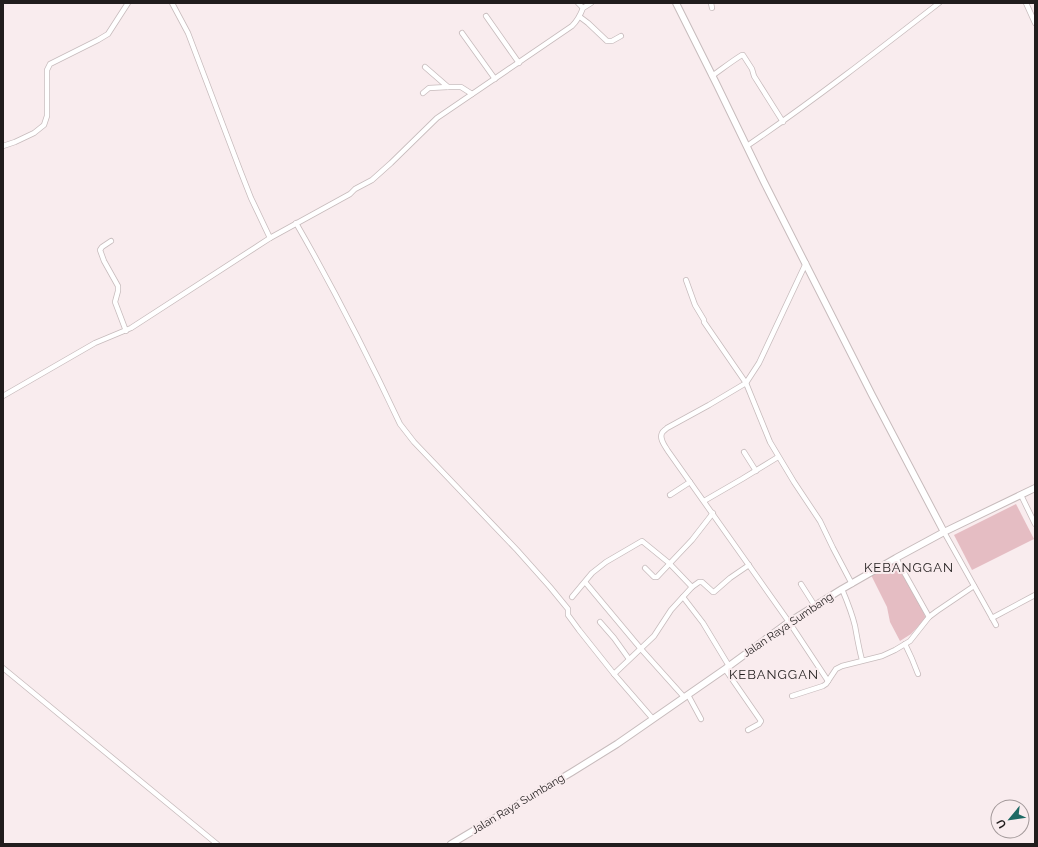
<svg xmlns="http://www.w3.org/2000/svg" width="1038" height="847" viewBox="0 0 1038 847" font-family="Raleway,sans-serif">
<rect width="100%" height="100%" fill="#f9ecee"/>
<g fill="#e5bdc3">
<polygon points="1016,504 1034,539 972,570 954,535"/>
<polygon points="896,561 918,601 926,618 911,634 900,641 890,622 887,607 871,575"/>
</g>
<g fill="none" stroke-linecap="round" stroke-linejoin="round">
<g stroke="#c7bbbc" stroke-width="6">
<g id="street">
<polyline points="172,3 188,33 240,170 251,198 270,238"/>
<polyline points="578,3 583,8"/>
<polyline points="711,3 712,8"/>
<polyline points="1026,3 1035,23"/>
<polyline points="486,16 519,63"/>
<polyline points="580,17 588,23 607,41 612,41 621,36"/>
<polyline points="462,33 495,79"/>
<polyline points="425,67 448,87 461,87 472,94"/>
<path d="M712 76C722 69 732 61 742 55H743L752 69 754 76 783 122"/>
<polyline points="423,93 429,88 448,87"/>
<polyline points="3,146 15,142 34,133 44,125 47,116 47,70 50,64 98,40 108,34 128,3"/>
<path d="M747 146C813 101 876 52 939 3"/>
<path d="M296 223C334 289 368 356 400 424L414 442 517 550 550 587 568 609V615L579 630 614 674 653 719"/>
<polyline points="111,241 102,247 100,250 104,261 118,286 118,291 115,302 126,331"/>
<path d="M806 263 759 363 746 383 709 405 667 428C665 430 663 431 662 433 659 439 665 446 668 451L789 622 828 681"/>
<polyline points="686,280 695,305 704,320 704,322 746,383 770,442 794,482 820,521 833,548 852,584"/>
<path d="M3 396 95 343 131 328 270 238 350 194 355 189 372 180 391 163 437 118 572 26C578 20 580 16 583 8L591 3"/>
<polyline points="744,452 756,471"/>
<polyline points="670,495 690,482"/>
<polyline points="1021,495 1035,524"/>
<polyline points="704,501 742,479 778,457"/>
<polyline points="944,532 996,625"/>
<polyline points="896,558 929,617"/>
<polyline points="645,568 654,577 657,577 692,540 713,513"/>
<polyline points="585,582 641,649 684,697"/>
<polyline points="801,584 815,606"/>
<path d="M842 589C847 601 852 613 855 626 857 637 859 649 862 660"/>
<polyline points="572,597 592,573 606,562 642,541 669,563 692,587"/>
<polyline points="683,597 703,623 729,666"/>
<polyline points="992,618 1035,595"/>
<polyline points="600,622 614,638 629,659"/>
<polyline points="905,644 912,659 918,674"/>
<polyline points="3,668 217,844"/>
<polyline points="725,669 761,721 759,724 748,730"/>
<polyline points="614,674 654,636 671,610 692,587 699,582 702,582 713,592 714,592 730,578 749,565"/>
<polyline points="688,695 701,719"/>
<polyline points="792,696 823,686 826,684 836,669 842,666 882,656 895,650 910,641 929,617 937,611 974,586"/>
</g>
</g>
<g stroke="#c7bbbc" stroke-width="8">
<g id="secondary">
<polyline points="676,3 717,85 764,182 872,395 944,532"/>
<polyline points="451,844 572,772 617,744 725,669 789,622 842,589 896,558 944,532 1035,488"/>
</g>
</g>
<use href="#street" stroke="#fff" stroke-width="4.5"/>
<use href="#secondary" stroke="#fff" stroke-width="6"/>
</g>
<g text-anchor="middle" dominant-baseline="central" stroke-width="4" stroke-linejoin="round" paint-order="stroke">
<g font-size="11" fill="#211d1d" stroke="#f9ecee">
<text transform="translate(788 625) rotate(-34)">Jalan Raya Sumbang</text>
<text transform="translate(518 804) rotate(-31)">Jalan Raya Sumbang</text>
</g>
<g font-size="13" letter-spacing="1" fill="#211d1d" stroke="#f9ecee">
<text x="909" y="567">KEBANGGAN</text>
<text x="774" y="674">KEBANGGAN</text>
</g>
</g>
<rect width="1038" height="847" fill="none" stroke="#211d1d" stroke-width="8"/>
<g transform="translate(1010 819) rotate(241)"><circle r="19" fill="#f9ecee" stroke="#a3999a"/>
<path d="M0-3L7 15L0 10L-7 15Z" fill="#1e6964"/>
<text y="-6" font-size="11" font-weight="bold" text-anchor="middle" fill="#211d1d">U</text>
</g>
</svg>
